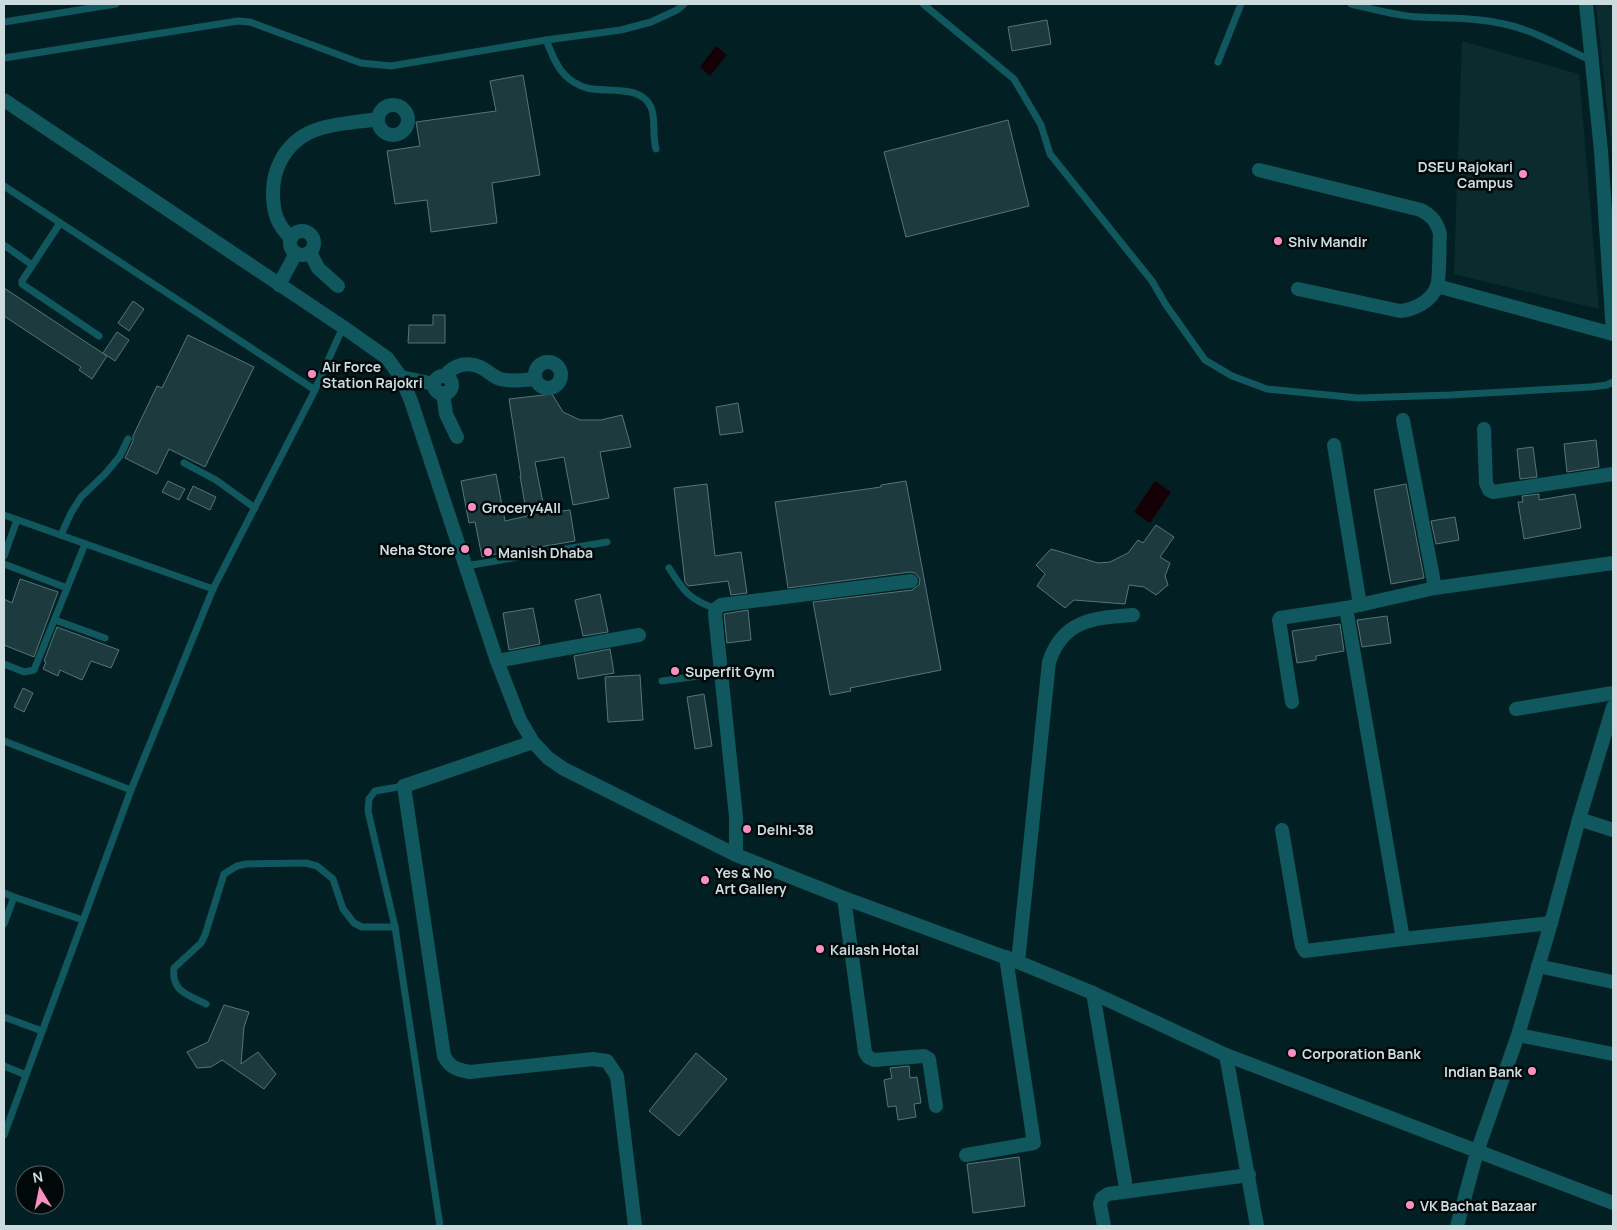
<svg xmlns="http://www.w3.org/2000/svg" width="1617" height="1230" viewBox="0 0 1617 1230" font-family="Manrope,sans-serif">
<rect width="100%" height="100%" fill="#022023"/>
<g fill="#0b2b2e">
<polygon points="1596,4 1613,4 1613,163"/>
<polygon points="1462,41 1579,74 1599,309 1454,274"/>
</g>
<g fill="#140006">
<polygon points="716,46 727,55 710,76 700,67"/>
<polygon points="1155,481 1171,492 1150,523 1134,512"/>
</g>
<g fill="#1d3b3e" stroke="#567579">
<polygon points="1047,20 1051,44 1012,51 1008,27"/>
<polygon points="523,75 540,175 492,183 497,223 431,232 427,200 395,204 387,151 420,146 416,122 496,111 490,81"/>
<polygon points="1008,120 1029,206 906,237 884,152"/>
<polygon points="4,288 107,356 92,379 79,370 81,367 4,316"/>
<polygon points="133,301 144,309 129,331 118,323"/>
<polygon points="433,315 445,315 445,343 408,343 409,325 433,325"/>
<polygon points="117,332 129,340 115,361 103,353"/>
<polygon points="188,335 254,367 205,467 169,449 157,474 125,458 133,441 133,436 157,386 162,388"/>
<polygon points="552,394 563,412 580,420 601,420 622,415 631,447 600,452 609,498 573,505 564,457 535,462 545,513 570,510 575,541 534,548 533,546 482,557 475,522 469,523 461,481 496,474 505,521 527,516 520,476 521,476 509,399"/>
<polygon points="738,403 743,432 720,435 716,407"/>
<polygon points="1596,440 1599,467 1567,472 1564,444"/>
<polygon points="1533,447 1537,477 1520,479 1517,449"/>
<polygon points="168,481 185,489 179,500 162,492"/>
<polygon points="906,481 941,670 850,688 851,691 830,695 813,602 912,590 919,585 920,579 915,573 910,572 788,588 775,502 881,487 881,485"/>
<polygon points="707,484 715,556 741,552 747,593 731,595 728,581 688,586 685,582 674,488"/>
<polygon points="1406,484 1424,578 1391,584 1374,490"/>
<polygon points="193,486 216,497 210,510 187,499"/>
<polygon points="1539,494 1539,500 1575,494 1581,528 1524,539 1518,502 1523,502 1522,496"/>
<polygon points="1455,517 1459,540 1436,544 1431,521"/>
<polygon points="1156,525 1174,537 1160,557 1170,563 1165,576 1168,585 1156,595 1144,587 1129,585 1125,604 1074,600 1065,608 1037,586 1045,574 1036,565 1051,549 1098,563 1110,562 1128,553 1138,540 1143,543"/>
<polygon points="20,579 58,592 34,657 4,645 4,599 12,603"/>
<polygon points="600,594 608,632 583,636 575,600"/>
<polygon points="533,608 540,644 509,650 503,613"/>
<polygon points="748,610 751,640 727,643 724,614"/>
<polygon points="1387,616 1391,643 1362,647 1357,620"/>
<polygon points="1340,624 1344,651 1316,656 1316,660 1297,663 1292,631"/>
<polygon points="57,627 119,650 111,668 91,661 82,680 60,670 58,676 43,669 46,662 44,661"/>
<polygon points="610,649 614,673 578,679 574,656"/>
<polygon points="640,675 643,720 608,722 605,677"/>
<polygon points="23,688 33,693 24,712 14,707"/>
<polygon points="704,694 712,746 695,749 687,697"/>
<polygon points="224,1005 249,1012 244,1027 241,1064 258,1052 276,1074 264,1089 222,1060 211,1067 197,1068 187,1052 208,1042"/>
<polygon points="696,1053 727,1079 679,1136 649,1111"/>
<polygon points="909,1066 910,1078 917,1077 921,1103 914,1104 916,1117 898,1120 896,1106 888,1107 884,1080 892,1078 890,1068"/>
<polygon points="1019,1157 1025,1206 973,1213 967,1164"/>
</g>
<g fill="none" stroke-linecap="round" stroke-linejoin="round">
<g stroke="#10575e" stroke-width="7">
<polyline points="923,4 1014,79 1041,125 1050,154 1152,281 1166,305 1205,360 1232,376 1267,389 1358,398 1450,395 1591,387 1607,385 1613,382"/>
<path d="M1351 4C1373 9 1396 16 1419 17 1448 19 1475 17 1504 24 1534 30 1564 48 1592 61"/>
<polyline points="4,22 116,4"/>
<path d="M546 40C551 51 555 65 564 74 569 80 579 86 587 88 606 93 640 84 651 107 656 118 652 136 656 149"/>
<polyline points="4,58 238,21 250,22 361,63 391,66 546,40 621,30 651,22 677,10 684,4"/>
<polyline points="1218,62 1241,4"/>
<polyline points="4,186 315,390"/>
<polyline points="60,223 22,281 22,284 99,336"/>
<polyline points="4,245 32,265"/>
<polyline points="184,463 216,480 255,508"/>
<polyline points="4,515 213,589"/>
<polyline points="61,535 71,513 81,497 105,474 120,456 128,439"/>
<polyline points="4,556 17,520"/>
<polyline points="4,564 67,588"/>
<polyline points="466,566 607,542"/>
<path d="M669 568C684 592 689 599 716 609"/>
<polyline points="55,620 105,638"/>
<polyline points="4,664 24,672 34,670 85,544"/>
<polyline points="662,681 721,673"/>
<polyline points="4,741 131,790"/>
<polyline points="404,786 375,791 369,799 368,811 395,927 440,1226"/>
<polyline points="4,893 14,897 4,924"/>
<polyline points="14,897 83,920"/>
<path d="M206 1004C189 995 171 992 174 968L201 943 205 935 224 874 237 866 246 864 306 863 317 866 333 879 343 909 354 923 362 927H395"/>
<polyline points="4,1017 42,1031"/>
<polyline points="4,1066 26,1075"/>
<polyline points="4,1135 131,790 213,589 313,394 343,327"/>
</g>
<g stroke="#10575e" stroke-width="14">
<polyline points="1586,4 1601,151 1613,333"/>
<polyline points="4,100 343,327 387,358 401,377 411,401 497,661 520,720 533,742 548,758 564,769 736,855 844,898 1018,962 1093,993 1226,1055 1613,1203"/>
<circle cx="393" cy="120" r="15"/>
<path d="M1259 170 1421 210C1432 216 1437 222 1440 234 1439 246 1440 277 1437 286 1432 301 1414 310 1400 311L1298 289"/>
<circle cx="302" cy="243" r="12"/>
<path d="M291 238C277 225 273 212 273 193 273 182 275 171 281 160 301 122 341 125 378 119"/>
<polyline points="310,252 318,268 338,286"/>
<polyline points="279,285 296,253"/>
<polyline points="1437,286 1613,334"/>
<circle cx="548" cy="375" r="13"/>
<path d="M445 376C453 365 467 361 480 367 487 370 492 376 500 379 511 382 524 380 535 379"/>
<circle cx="443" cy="385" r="9"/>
<polyline points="401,377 434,384"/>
<polyline points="443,393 446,414 457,437"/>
<polyline points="1403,420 1435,588"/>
<polyline points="1484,429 1486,483 1489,490 1493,492 1613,474"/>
<polyline points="1334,445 1360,605"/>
<polyline points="1346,608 1403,939"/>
<polyline points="497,661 639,635"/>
<polyline points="1292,702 1279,620 1280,618 1346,608 1435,588 1613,563"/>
<polyline points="1516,709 1613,693"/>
<path d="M533 742 404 786 444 1056C450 1068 458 1070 470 1072L593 1059 607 1061 617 1076 635 1226"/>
<polyline points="1579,819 1613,830"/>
<polyline points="1282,830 1300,936 1302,946 1305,951 1403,939 1551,923"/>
<polyline points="736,855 736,817 715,614 716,609 721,605 911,581"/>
<polyline points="844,898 865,1052 868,1057 874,1060 924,1056 929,1059 936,1106"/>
<path d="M1018 962 1049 662C1063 619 1095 618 1133 615"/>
<polyline points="1538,966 1613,982"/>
<polyline points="1093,993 1125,1182"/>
<polyline points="1518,1035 1613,1054"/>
<polyline points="1226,1055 1257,1226"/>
<polyline points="966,1155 1034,1143 1006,957"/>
<polyline points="1104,1226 1100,1204 1102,1198 1108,1194 1249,1175"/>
<polyline points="1457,1226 1477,1152 1518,1035 1551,923 1579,819 1613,707"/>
</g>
</g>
<g fill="#fc8fc1" stroke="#010809" stroke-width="2">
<circle cx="1523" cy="174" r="5"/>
<circle cx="1278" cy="241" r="5"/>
<circle cx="312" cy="374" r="5"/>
<circle cx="472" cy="507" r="5"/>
<circle cx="465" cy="549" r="5"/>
<circle cx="488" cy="552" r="5"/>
<circle cx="675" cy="671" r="5"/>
<circle cx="747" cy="829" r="5"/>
<circle cx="705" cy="880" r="5"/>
<circle cx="820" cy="949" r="5"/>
<circle cx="1292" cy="1053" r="5"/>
<circle cx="1532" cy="1071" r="5"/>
<circle cx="1410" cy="1205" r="5"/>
</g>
<g text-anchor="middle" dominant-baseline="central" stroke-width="5" stroke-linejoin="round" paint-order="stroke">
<g font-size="14" font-weight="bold" fill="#ccdcde" stroke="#010809" text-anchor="start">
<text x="1513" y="166" text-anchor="end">DSEU Rajokari<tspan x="1513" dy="16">Campus</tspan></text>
<text x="1288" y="241">Shiv Mandir</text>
<text x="322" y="366">Air Force<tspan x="322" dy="16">Station Rajokri</tspan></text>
<text x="482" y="507">Grocery4All</text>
<text x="455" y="549" text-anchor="end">Neha Store</text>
<text x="498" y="552">Manish Dhaba</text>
<text x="685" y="671">Superfit Gym</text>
<text x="757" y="829">Delhi-38</text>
<text x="715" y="872">Yes &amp; No<tspan x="715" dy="16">Art Gallery</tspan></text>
<text x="830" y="949">Kailash Hotal</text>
<text x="1302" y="1053">Corporation Bank</text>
<text x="1522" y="1071" text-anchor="end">Indian Bank</text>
<text x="1420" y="1205">VK Bachat Bazaar</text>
</g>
</g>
<rect width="1617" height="1230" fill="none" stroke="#ccdcde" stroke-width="10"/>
<g transform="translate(40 1190) rotate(350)"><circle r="24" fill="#010809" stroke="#525d5e"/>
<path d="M0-4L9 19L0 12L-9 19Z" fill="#fc8fc1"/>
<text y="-8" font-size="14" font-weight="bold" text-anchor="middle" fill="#ccdcde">N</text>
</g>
</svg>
